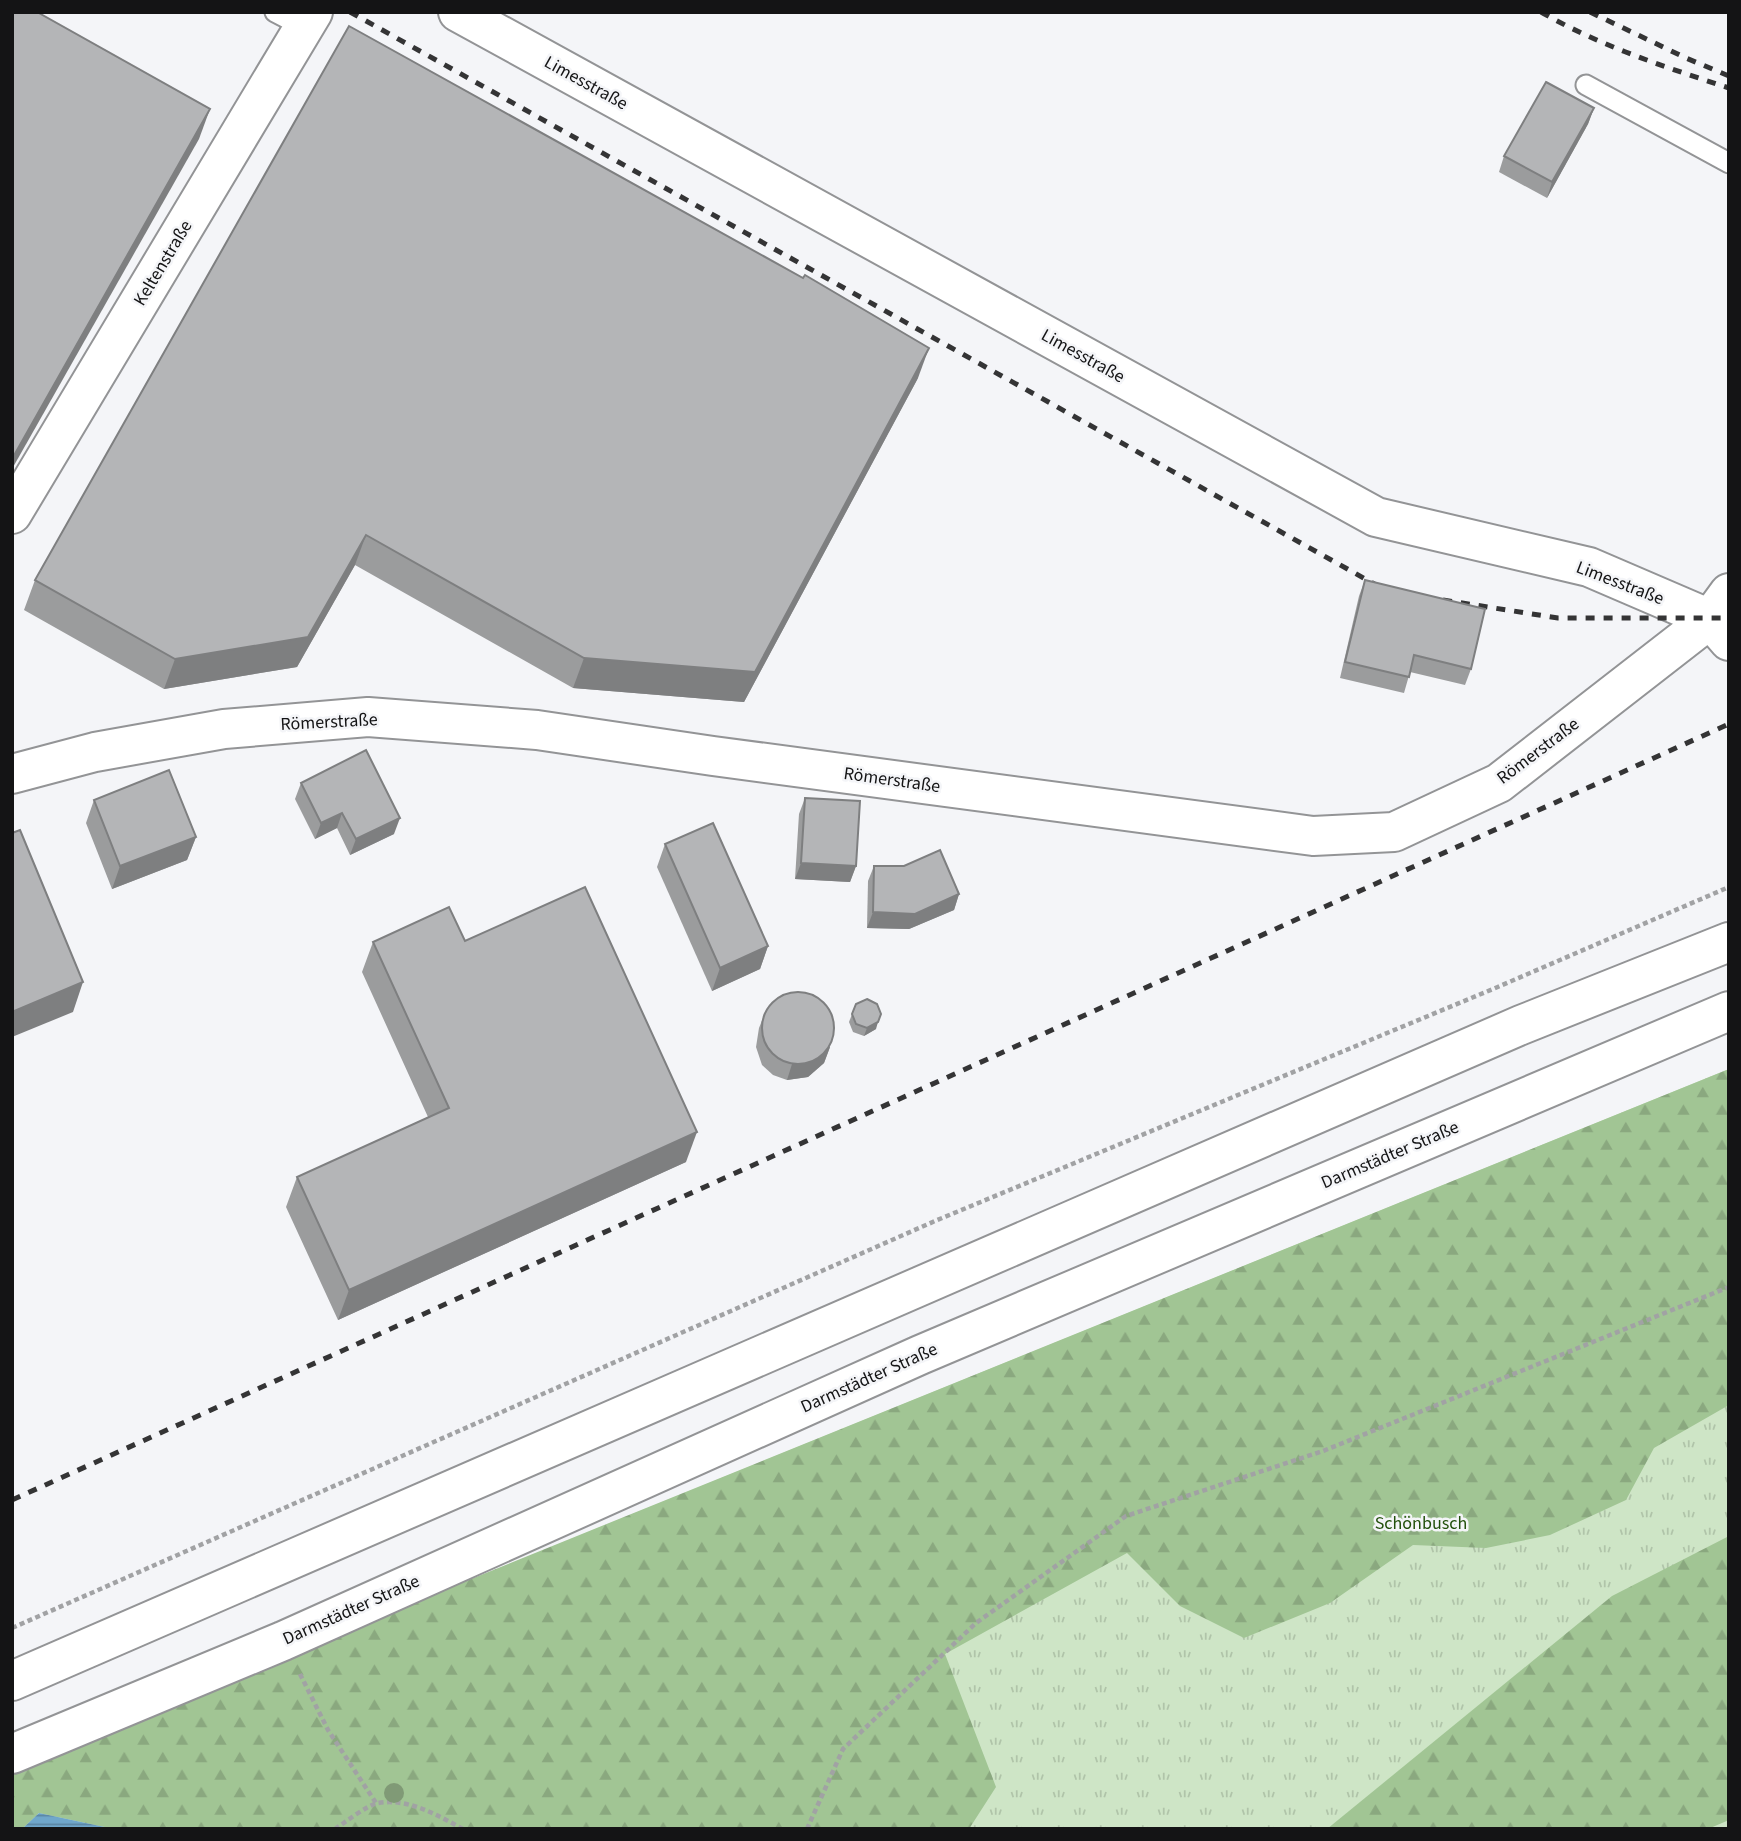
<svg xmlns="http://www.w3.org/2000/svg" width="1741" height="1841" viewBox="0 0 1741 1841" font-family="'Source Sans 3',sans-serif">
<defs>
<pattern id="grass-tufts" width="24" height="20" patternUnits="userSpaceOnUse" patternTransform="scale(1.75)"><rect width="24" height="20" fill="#cee5c6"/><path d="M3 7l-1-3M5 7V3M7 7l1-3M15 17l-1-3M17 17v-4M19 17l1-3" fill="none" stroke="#b0c4a9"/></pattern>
<pattern id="forest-firs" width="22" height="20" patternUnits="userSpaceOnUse" patternTransform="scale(1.75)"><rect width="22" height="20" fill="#a1c594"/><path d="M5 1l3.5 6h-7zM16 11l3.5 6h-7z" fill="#8aa87f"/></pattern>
<pattern id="water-rules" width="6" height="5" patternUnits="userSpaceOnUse" patternTransform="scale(1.75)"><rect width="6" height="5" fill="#70a7cb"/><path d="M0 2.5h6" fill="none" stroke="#5b87a4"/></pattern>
</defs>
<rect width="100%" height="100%" fill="#f4f5f8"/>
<polygon fill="url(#grass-tufts)" points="1729,1069 1729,1829 12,1829 416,1602"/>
<g fill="url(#forest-firs)">
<polygon points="1729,1069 1729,1405 1654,1448 1626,1500 1550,1535 1486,1548 1413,1545 1330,1603 1244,1638 1180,1606 1127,1553 945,1654 996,1787 969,1829 114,1829 39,1813 22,1829 12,1829 12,1765"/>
<polygon points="1729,1536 1729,1820 1708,1829 1327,1829 1612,1596"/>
</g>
<polygon fill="url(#water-rules)" points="39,1813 114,1829 22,1829"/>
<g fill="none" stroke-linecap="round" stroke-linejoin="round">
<g stroke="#939496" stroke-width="23">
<g id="lane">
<polyline points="275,12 304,27"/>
<polyline points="1586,85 1729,163"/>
</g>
</g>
<g stroke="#939496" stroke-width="42">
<g id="street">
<polyline points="458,12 1376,517 1589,567 1710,619 1729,641"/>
<polyline points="12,514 313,12"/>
<polyline points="12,774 95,752 224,729 368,717 537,730 713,756 1313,836 1394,832 1499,783 1710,619 1729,593"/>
</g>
</g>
<g stroke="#939496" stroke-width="42">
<g id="primary">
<polyline points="12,1681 1521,1025 1729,942"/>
<polyline points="12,1754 283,1641 920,1355 1729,1011"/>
</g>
</g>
<g stroke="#a1a2a4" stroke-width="4.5" stroke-dasharray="5 3.5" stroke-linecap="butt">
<polyline points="12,1628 935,1221 1493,989 1729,887"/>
<polyline points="300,1674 328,1730 376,1803"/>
<path d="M335 1829C344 1823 369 1804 378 1803 409 1798 437 1815 463 1829"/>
<polyline points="807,1829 843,1749 976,1623 1126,1516 1323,1451 1729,1287"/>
</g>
<use href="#lane" stroke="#fff" stroke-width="19"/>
<use href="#street" stroke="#fff" stroke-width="38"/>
<use href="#primary" stroke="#fff" stroke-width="38"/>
<g stroke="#343435" stroke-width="5" stroke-dasharray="9 9" stroke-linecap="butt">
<polyline points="350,12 1385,590"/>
<path d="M1541 12C1600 46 1665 67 1729 88"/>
<polyline points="1590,12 1686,58 1729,76"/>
<polyline points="1443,600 1558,618 1729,618"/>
<polyline points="12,1500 1729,724"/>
</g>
</g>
<circle fill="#809a76" cx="394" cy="1793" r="10"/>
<g fill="#9b9c9d">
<polygon points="1594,108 1588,124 1547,198 1499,172 1504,156"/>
<polygon points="918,378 744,702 573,688 355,565 297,667 164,689 24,610 35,580"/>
<polygon points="1365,580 1471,669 1465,685 1410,672 1404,693 1340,678 1359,596"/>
<polygon points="301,783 394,834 350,855 337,828 315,839 295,799"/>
<polygon points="805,798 856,866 850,882 795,879 799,814"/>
<polygon points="94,800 196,837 187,860 112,889 86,823"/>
<polygon points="665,844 768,946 760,969 712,991 657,867"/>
<polygon points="874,866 959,894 954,910 909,929 867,928 868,881"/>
<polygon points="465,941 686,1162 338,1320 286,1207 297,1177 428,1117 362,972 373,942"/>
<polygon points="856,1004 876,1029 864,1036 853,1032 849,1022"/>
<polygon points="765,1013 830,1047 824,1063 808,1077 787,1080 773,1075 762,1065 756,1047 759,1028"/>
</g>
<g fill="#7e7f80">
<polygon points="1594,108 1588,124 1547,198 1552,182"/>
<polygon points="210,109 199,139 12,469 12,459"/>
<polygon points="929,348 918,378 744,702 573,688 584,658"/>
<polygon points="366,535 355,565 297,667 164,689 175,659"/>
<polygon points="342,813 337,828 315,839 321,823"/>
<polygon points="400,818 394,834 350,855 356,839"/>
<polygon points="196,837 187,860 112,889 120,866"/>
<polygon points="801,863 856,866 850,882 795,879"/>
<polygon points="959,894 954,910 909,929 867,928 873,912"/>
<polygon points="768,946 760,969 712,991 720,968"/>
<polygon points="83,982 73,1012 12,1037 12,1012"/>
<polygon points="878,1022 876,1029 864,1036 867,1028"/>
<polygon points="830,1047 824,1063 808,1077 787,1080 792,1064"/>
<polygon points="697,1132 686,1162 338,1320 349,1290"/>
</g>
<g fill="#b4b5b7" stroke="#7e7f80" stroke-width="2">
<polygon points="12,12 37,12 210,109 12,459"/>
<polygon points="349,26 803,278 805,275 929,348 755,672 584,658 366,535 308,637 175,659 35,580"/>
<polygon points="1546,82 1594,108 1552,182 1504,156"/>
<polygon points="1365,580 1485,609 1471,669 1414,655 1409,677 1345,662"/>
<polygon points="366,750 400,818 356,839 342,813 321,823 301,783"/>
<polygon points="169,770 196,837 120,866 94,800"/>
<polygon points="805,798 860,801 856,866 801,863"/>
<polygon points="713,823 768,946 720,968 665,844"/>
<polygon points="20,830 83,982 12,1012 12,833"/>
<polygon points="940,850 959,894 915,914 873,912 874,866 904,866"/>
<polygon points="585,887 697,1132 349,1290 297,1177 449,1108 373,942 449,907 465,941"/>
<circle cx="798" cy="1028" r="36"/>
<polygon points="867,999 877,1004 881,1014 878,1022 867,1028 856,1024 852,1014 856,1004"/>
</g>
<g text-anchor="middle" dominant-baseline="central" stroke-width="5" stroke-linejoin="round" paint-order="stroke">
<g font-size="18" fill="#141415" stroke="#f4f5f8">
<text transform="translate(586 83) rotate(29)">Limesstraße</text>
<text transform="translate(163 263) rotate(-59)">Keltenstraße</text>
<text transform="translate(1083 356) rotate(29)">Limesstraße</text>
<text transform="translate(1620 583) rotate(21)">Limesstraße</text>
<text transform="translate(329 722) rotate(-3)">Römerstraße</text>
<text transform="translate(1538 751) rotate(-37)">Römerstraße</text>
<text transform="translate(892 780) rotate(8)">Römerstraße</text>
<text transform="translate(1390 1155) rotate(-23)">Darmstädter Straße</text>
<text transform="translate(869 1378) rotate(-24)">Darmstädter Straße</text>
<text transform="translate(351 1610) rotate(-24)">Darmstädter Straße</text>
</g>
<g font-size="18" fill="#22500b" stroke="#f4f5f8">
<text x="1421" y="1523">Schönbusch</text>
</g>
</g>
<rect width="1741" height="1841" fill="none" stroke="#141415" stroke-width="28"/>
</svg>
